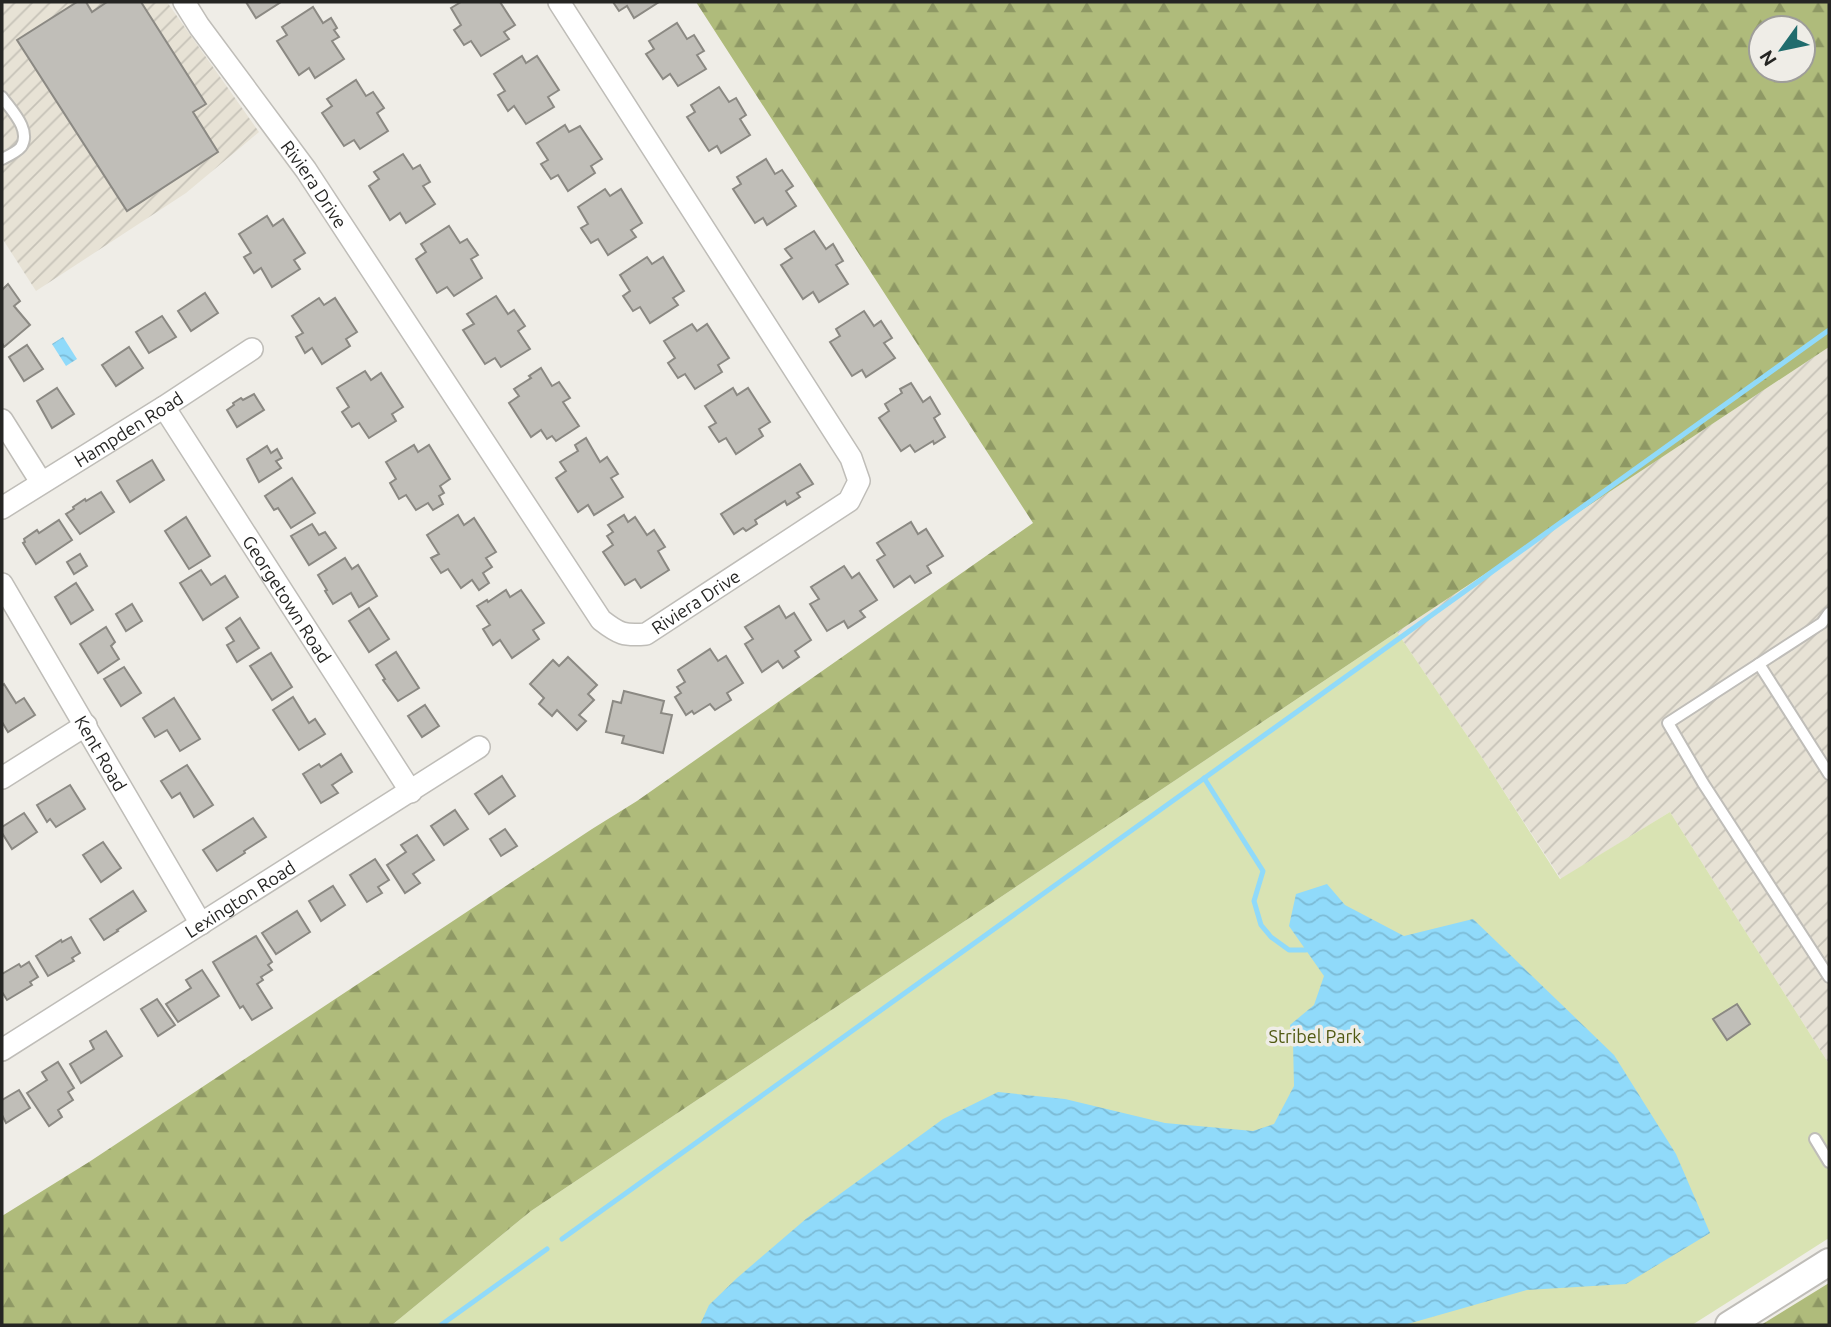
<svg xmlns="http://www.w3.org/2000/svg" width="1831" height="1327" viewBox="0 0 1831 1327" font-family="Ubuntu,sans-serif">
<defs>
<pattern id="industrial-furrows" width="10" height="10" patternUnits="userSpaceOnUse" patternTransform="scale(1.75)"><rect width="10" height="10" fill="#e7e2d5"/><path d="M-1 1l2-2M0 10L10 0M9 11l2-2" fill="none" stroke="#c6c2b7"/></pattern>
<pattern id="forest-firs" width="22" height="20" patternUnits="userSpaceOnUse" patternTransform="scale(1.75)"><rect width="22" height="20" fill="#afbb7b"/><path d="M5 1l3.5 6h-7zM16 11l3.5 6h-7z" fill="#8e9864"/></pattern>
<pattern id="water-waves" width="16" height="10" patternUnits="userSpaceOnUse" patternTransform="scale(1.75)"><rect width="16" height="10" fill="#90dafa"/><path d="M0 5q4-4 8 0t8 0" fill="none" stroke="#7cbbd6"/></pattern>
</defs>
<rect width="100%" height="100%" fill="#efede7"/>
<g fill="url(#industrial-furrows)">
<polygon points="2,2 167,2 259,132 186,193 36,291 2,238"/>
<polygon points="1829,347 1829,1064 1670,812 1561,879 1483,759 1397,632"/>
</g>
<polygon fill="#d9e3b3" points="1397,632 1483,759 1560,879 1670,812 1829,1064 1829,1238 1692,1325 392,1325 531,1211"/>
<g fill="url(#forest-firs)" fill-rule="evenodd">
<path d="M696 2H1829V347L1397 632 531 1211 392 1325H2V1216L89 1162 592 829 637 801 1033 523ZM1761 28H1803V70H1761Z"/>
<polygon points="1829,1283 1829,1325 1761,1325"/>
</g>
<g fill="url(#water-waves)">
<polygon points="63,337 77,359 66,366 52,344"/>
<polygon points="1327,884 1345,905 1404,936 1473,919 1614,1055 1676,1154 1710,1233 1626,1284 1527,1290 1404,1325 700,1325 709,1305 737,1278 807,1218 943,1119 998,1092 1065,1099 1165,1123 1253,1131 1274,1124 1294,1086 1293,1042 1290,1025 1314,1005 1324,976 1289,926 1296,894"/>
</g>
<g fill="none" stroke-linecap="round" stroke-linejoin="round">
<g stroke="#90dafa" stroke-width="5">
<polyline points="1204,778 1263,871 1254,901 1261,925 1271,937 1289,950 1306,950"/>
<polyline points="562,1239 1829,330"/>
<polyline points="441,1325 547,1249"/>
</g>
</g>
<g fill="#c0beb8" stroke="#8b8983" stroke-width="2">
<polygon points="77,2 86,2 92,12 107,2 141,2 206,104 193,112 218,152 127,211 17,40"/>
<polygon points="246,2 281,2 256,18"/>
<polygon points="461,2 500,2 515,25 504,32 509,39 481,56 471,41 464,45 454,30 461,25 451,8"/>
<polygon points="613,2 659,2 634,18 627,6 619,11"/>
<polygon points="313,7 323,23 331,18 337,28 334,30 339,37 332,41 344,59 315,78 309,68 299,75 277,41 287,35 282,27"/>
<polygon points="677,23 687,39 694,35 704,51 697,55 706,69 678,86 670,74 663,79 646,54 654,49 649,41"/>
<polygon points="522,56 526,63 537,56 559,90 548,97 554,107 526,124 514,106 508,111 498,95 505,91 494,74"/>
<polygon points="356,80 366,96 373,92 384,108 377,113 388,131 360,149 354,140 344,146 322,113 332,106 327,99"/>
<polygon points="719,87 729,102 736,98 746,115 740,119 750,135 721,153 717,146 709,151 687,117 695,112 691,105"/>
<polygon points="565,125 569,132 580,126 602,159 591,166 595,173 568,191 558,175 551,179 541,164 548,160 537,143"/>
<polygon points="403,154 413,169 420,165 430,182 423,186 435,204 406,223 400,213 390,220 369,186 379,179 374,172"/>
<polygon points="766,159 775,174 782,170 793,186 786,191 796,206 767,225 763,218 755,223 733,189 741,184 737,177"/>
<polygon points="605,189 610,196 621,189 642,223 631,230 636,237 608,255 598,239 591,243 581,228 588,224 578,207"/>
<polygon points="267,216 273,226 283,219 305,253 294,260 300,269 272,287 261,268 254,273 244,257 251,253 239,234"/>
<polygon points="449,226 460,243 467,239 478,255 471,259 482,278 454,296 447,287 437,293 416,259 426,252 421,244"/>
<polygon points="814,231 826,249 833,244 843,261 836,265 848,284 819,302 813,292 803,299 781,265 792,258 785,249"/>
<polygon points="647,257 652,264 663,257 684,291 673,298 678,305 650,323 640,307 633,311 623,296 630,291 620,275"/>
<polygon points="8,284 20,301 14,306 30,325 4,347 2,343 2,290"/>
<polygon points="205,293 218,313 191,331 178,311"/>
<polygon points="496,296 508,314 514,310 525,326 518,331 530,349 501,367 495,358 485,364 463,330 474,324 467,314"/>
<polygon points="319,298 324,305 335,298 357,332 346,339 350,346 322,364 312,348 305,353 296,337 303,333 292,316"/>
<polygon points="864,311 874,326 881,321 892,338 884,343 895,358 866,377 862,370 852,376 830,342 840,336 836,329"/>
<polygon points="162,316 176,337 149,353 136,332"/>
<polygon points="692,324 697,331 707,324 729,358 718,365 722,372 695,389 685,374 678,378 668,363 675,358 664,341"/>
<polygon points="27,345 43,369 24,381 9,357"/>
<polygon points="129,347 143,368 116,386 102,365"/>
<polygon points="541,368 552,386 559,382 570,398 563,402 579,426 556,441 552,436 547,439 541,430 531,437 509,403 519,396 514,389 531,378 529,376"/>
<polygon points="365,371 371,380 381,373 403,407 392,414 396,421 369,438 359,423 352,427 342,412 349,407 337,388"/>
<polygon points="911,383 923,402 930,397 940,414 934,418 945,437 934,444 933,441 915,452 910,445 901,451 879,418 889,411 885,404 902,393 900,389"/>
<polygon points="57,388 74,414 52,428 37,401"/>
<polygon points="733,388 737,395 748,388 770,422 759,429 763,436 736,454 726,438 719,442 709,427 716,423 705,406"/>
<polygon points="254,394 264,410 237,427 227,410 234,405 233,403 241,398 243,400"/>
<polygon points="586,438 600,462 607,457 618,474 611,478 623,497 594,515 588,505 578,512 556,478 566,471 560,462 578,451 575,445"/>
<polygon points="414,445 418,452 429,445 450,479 440,486 444,493 439,496 443,504 433,510 428,503 416,510 406,495 399,499 390,483 396,479 386,462"/>
<polygon points="267,446 271,453 277,449 282,458 276,461 281,468 259,482 247,459"/>
<polygon points="152,460 164,480 130,502 117,481"/>
<polygon points="800,464 813,484 797,493 800,497 787,505 785,501 755,520 757,524 746,531 743,528 734,534 721,514"/>
<polygon points="292,478 315,513 291,528 278,508 274,510 265,496"/>
<polygon points="101,492 114,512 80,534 66,514 74,509 73,507 85,499 86,501"/>
<polygon points="458,515 464,525 474,518 496,552 486,558 492,567 483,573 489,583 479,590 472,580 461,588 448,569 441,573 431,558 439,554 427,535"/>
<polygon points="624,515 628,522 635,517 647,535 654,530 665,547 658,551 669,570 641,588 635,579 625,585 603,552 613,545 607,536 613,532 608,525"/>
<polygon points="186,517 210,556 189,569 165,531"/>
<polygon points="59,520 72,540 36,564 23,543 25,542 24,539 37,530 39,533"/>
<polygon points="911,522 918,534 926,529 943,556 927,566 931,573 915,583 910,576 894,587 877,560 885,555 877,543"/>
<polygon points="312,524 319,535 325,532 336,548 309,565 291,536"/>
<polygon points="80,554 87,566 74,574 67,562"/>
<polygon points="345,558 352,569 358,565 377,596 359,607 351,593 333,604 325,591 327,590 318,575"/>
<polygon points="844,566 852,578 859,573 877,600 860,611 865,617 848,628 844,621 827,631 810,604 819,599 811,587"/>
<polygon points="201,570 211,585 225,576 238,597 203,620 180,583"/>
<polygon points="76,583 93,610 71,624 55,597"/>
<polygon points="506,590 510,597 521,590 544,623 533,630 539,639 512,658 500,640 493,645 483,629 490,625 477,606 487,600 488,602"/>
<polygon points="132,604 142,621 126,631 116,614"/>
<polygon points="779,606 786,618 794,613 811,640 795,651 799,657 783,668 778,661 762,672 745,644 753,639 745,627"/>
<polygon points="369,608 389,639 369,652 349,621"/>
<polygon points="240,618 259,648 237,662 227,645 234,641 226,628"/>
<polygon points="106,627 115,642 111,646 119,659 98,673 80,644"/>
<polygon points="710,649 718,661 726,656 743,683 727,693 731,700 715,710 710,704 694,714 692,711 686,715 675,697 681,693 677,687 685,682 678,670"/>
<polygon points="396,652 419,688 398,701 383,680 385,679 376,665"/>
<polygon points="271,653 292,687 272,700 250,666"/>
<polygon points="568,657 597,685 588,694 594,700 579,715 586,721 577,730 557,710 552,716 539,704 544,698 530,684 553,660 559,666"/>
<polygon points="124,667 141,693 121,706 104,679"/>
<polygon points="4,684 16,703 24,698 35,715 8,732 2,722 2,686"/>
<polygon points="624,691 664,701 661,713 672,715 663,753 622,743 624,736 606,732 613,701 621,703"/>
<polygon points="293,697 309,723 315,719 325,734 299,750 273,710"/>
<polygon points="174,698 200,739 180,751 167,730 155,737 143,718"/>
<polygon points="425,705 439,726 422,737 408,716"/>
<polygon points="341,754 352,772 332,785 338,793 321,803 303,774 319,764 321,767"/>
<polygon points="187,765 213,805 194,817 180,793 172,798 161,781"/>
<polygon points="502,776 515,796 489,814 475,794"/>
<polygon points="70,785 85,809 56,827 50,819 47,822 37,805"/>
<polygon points="455,810 468,829 444,845 431,826"/>
<polygon points="24,813 37,832 12,849 2,833 2,827"/>
<polygon points="253,818 266,837 244,851 245,853 217,871 203,850"/>
<polygon points="505,829 517,846 501,856 490,839"/>
<polygon points="417,835 434,860 413,874 420,883 405,893 387,865 406,852 401,845"/>
<polygon points="103,842 121,868 101,882 83,855"/>
<polygon points="375,859 389,880 378,887 382,893 367,902 350,875"/>
<polygon points="333,886 345,905 321,921 309,901"/>
<polygon points="133,891 146,911 117,930 118,931 104,940 90,919"/>
<polygon points="297,911 310,932 276,954 262,933"/>
<polygon points="256,936 272,962 268,965 272,970 261,977 263,980 257,984 272,1008 252,1020 243,1006 240,1008 213,962"/>
<polygon points="71,937 80,953 72,958 74,961 48,976 36,956 61,940 62,942"/>
<polygon points="29,962 38,977 30,982 32,985 7,1000 2,992 2,974 19,964 21,967"/>
<polygon points="202,970 219,996 178,1022 166,1004 191,988 186,980"/>
<polygon points="157,999 175,1025 158,1036 141,1009"/>
<polygon points="1737,1004 1750,1024 1727,1040 1713,1019"/>
<polygon points="106,1031 122,1056 81,1083 70,1064 94,1049 90,1041"/>
<polygon points="58,1062 74,1088 68,1092 73,1100 58,1110 62,1117 49,1126 27,1093 47,1080 42,1072"/>
<polygon points="19,1090 30,1108 6,1123 2,1115 2,1100"/>
</g>
<g fill="none" stroke-linecap="round" stroke-linejoin="round">
<g stroke="#bfbdb8" stroke-width="14">
<g id="service">
<path d="M2 97C11 110 32 130 21 147 17 152 8 156 2 159"/>
<polyline points="1829,613 1822,623 1668,723 1703,783 1829,977"/>
<polyline points="1759,664 1829,774"/>
<polyline points="1815,1139 1829,1162"/>
</g>
</g>
<g stroke="#bfbdb8" stroke-width="24">
<g id="minor">
<path id="s1" d="M184 2 199 26 306 170 601 620C619 634 624 636 646 634L849 501 859 481 851 458 559 2"/>
<path id="s2" d="M164 407 411 792"/>
<polyline points="2,420 41,482"/>
<path id="s3" d="M2 508 164 407 252 349"/>
<path id="s4" d="M2 584 201 924"/>
<polyline points="2,778 86,725"/>
<path id="s5" d="M2 1050 479 747"/>
</g>
</g>
<g stroke="#bfbdb8" stroke-width="30">
<polyline id="tertiary" points="1729,1325 1829,1262"/>
</g>
<use href="#service" stroke="#fff" stroke-width="10"/>
<use href="#minor" stroke="#fff" stroke-width="21"/>
<use href="#tertiary" stroke="#fff" stroke-width="26"/>
</g>
<g text-anchor="middle" dominant-baseline="central" stroke-width="7" stroke-linejoin="round" paint-order="stroke">
<g font-size="18" fill="#252523" stroke="#efede7">
<text stroke="none"><textPath href="#s1" startOffset="224">Riviera Drive</textPath></text>
<text stroke="none"><textPath href="#s3" startOffset="149">Hampden Road</textPath></text>
<text stroke="none"><textPath href="#s2" startOffset="228">Georgetown Road</textPath></text>
<text stroke="none"><textPath href="#s1" startOffset="854">Riviera Drive</textPath></text>
<text stroke="none"><textPath href="#s4" startOffset="196">Kent Road</textPath></text>
<text stroke="none"><textPath href="#s5" startOffset="282">Lexington Road</textPath></text>
</g>
<g font-size="18" fill="#505911" stroke="#efede7">
<text x="1315" y="1036">Stribel Park</text>
</g>
</g>
<rect width="1831" height="1327" fill="none" stroke="#252523" stroke-width="7"/>
<g transform="translate(1782 49) rotate(237)"><circle r="33" fill="#efede7" stroke="#9e9d99" stroke-width="2"/>
<path d="M0-5L12 26L0 18L-12 26Z" fill="#206c6d"/>
<text y="-10" font-size="19" font-weight="bold" text-anchor="middle" fill="#252523">N</text>
</g>
</svg>
